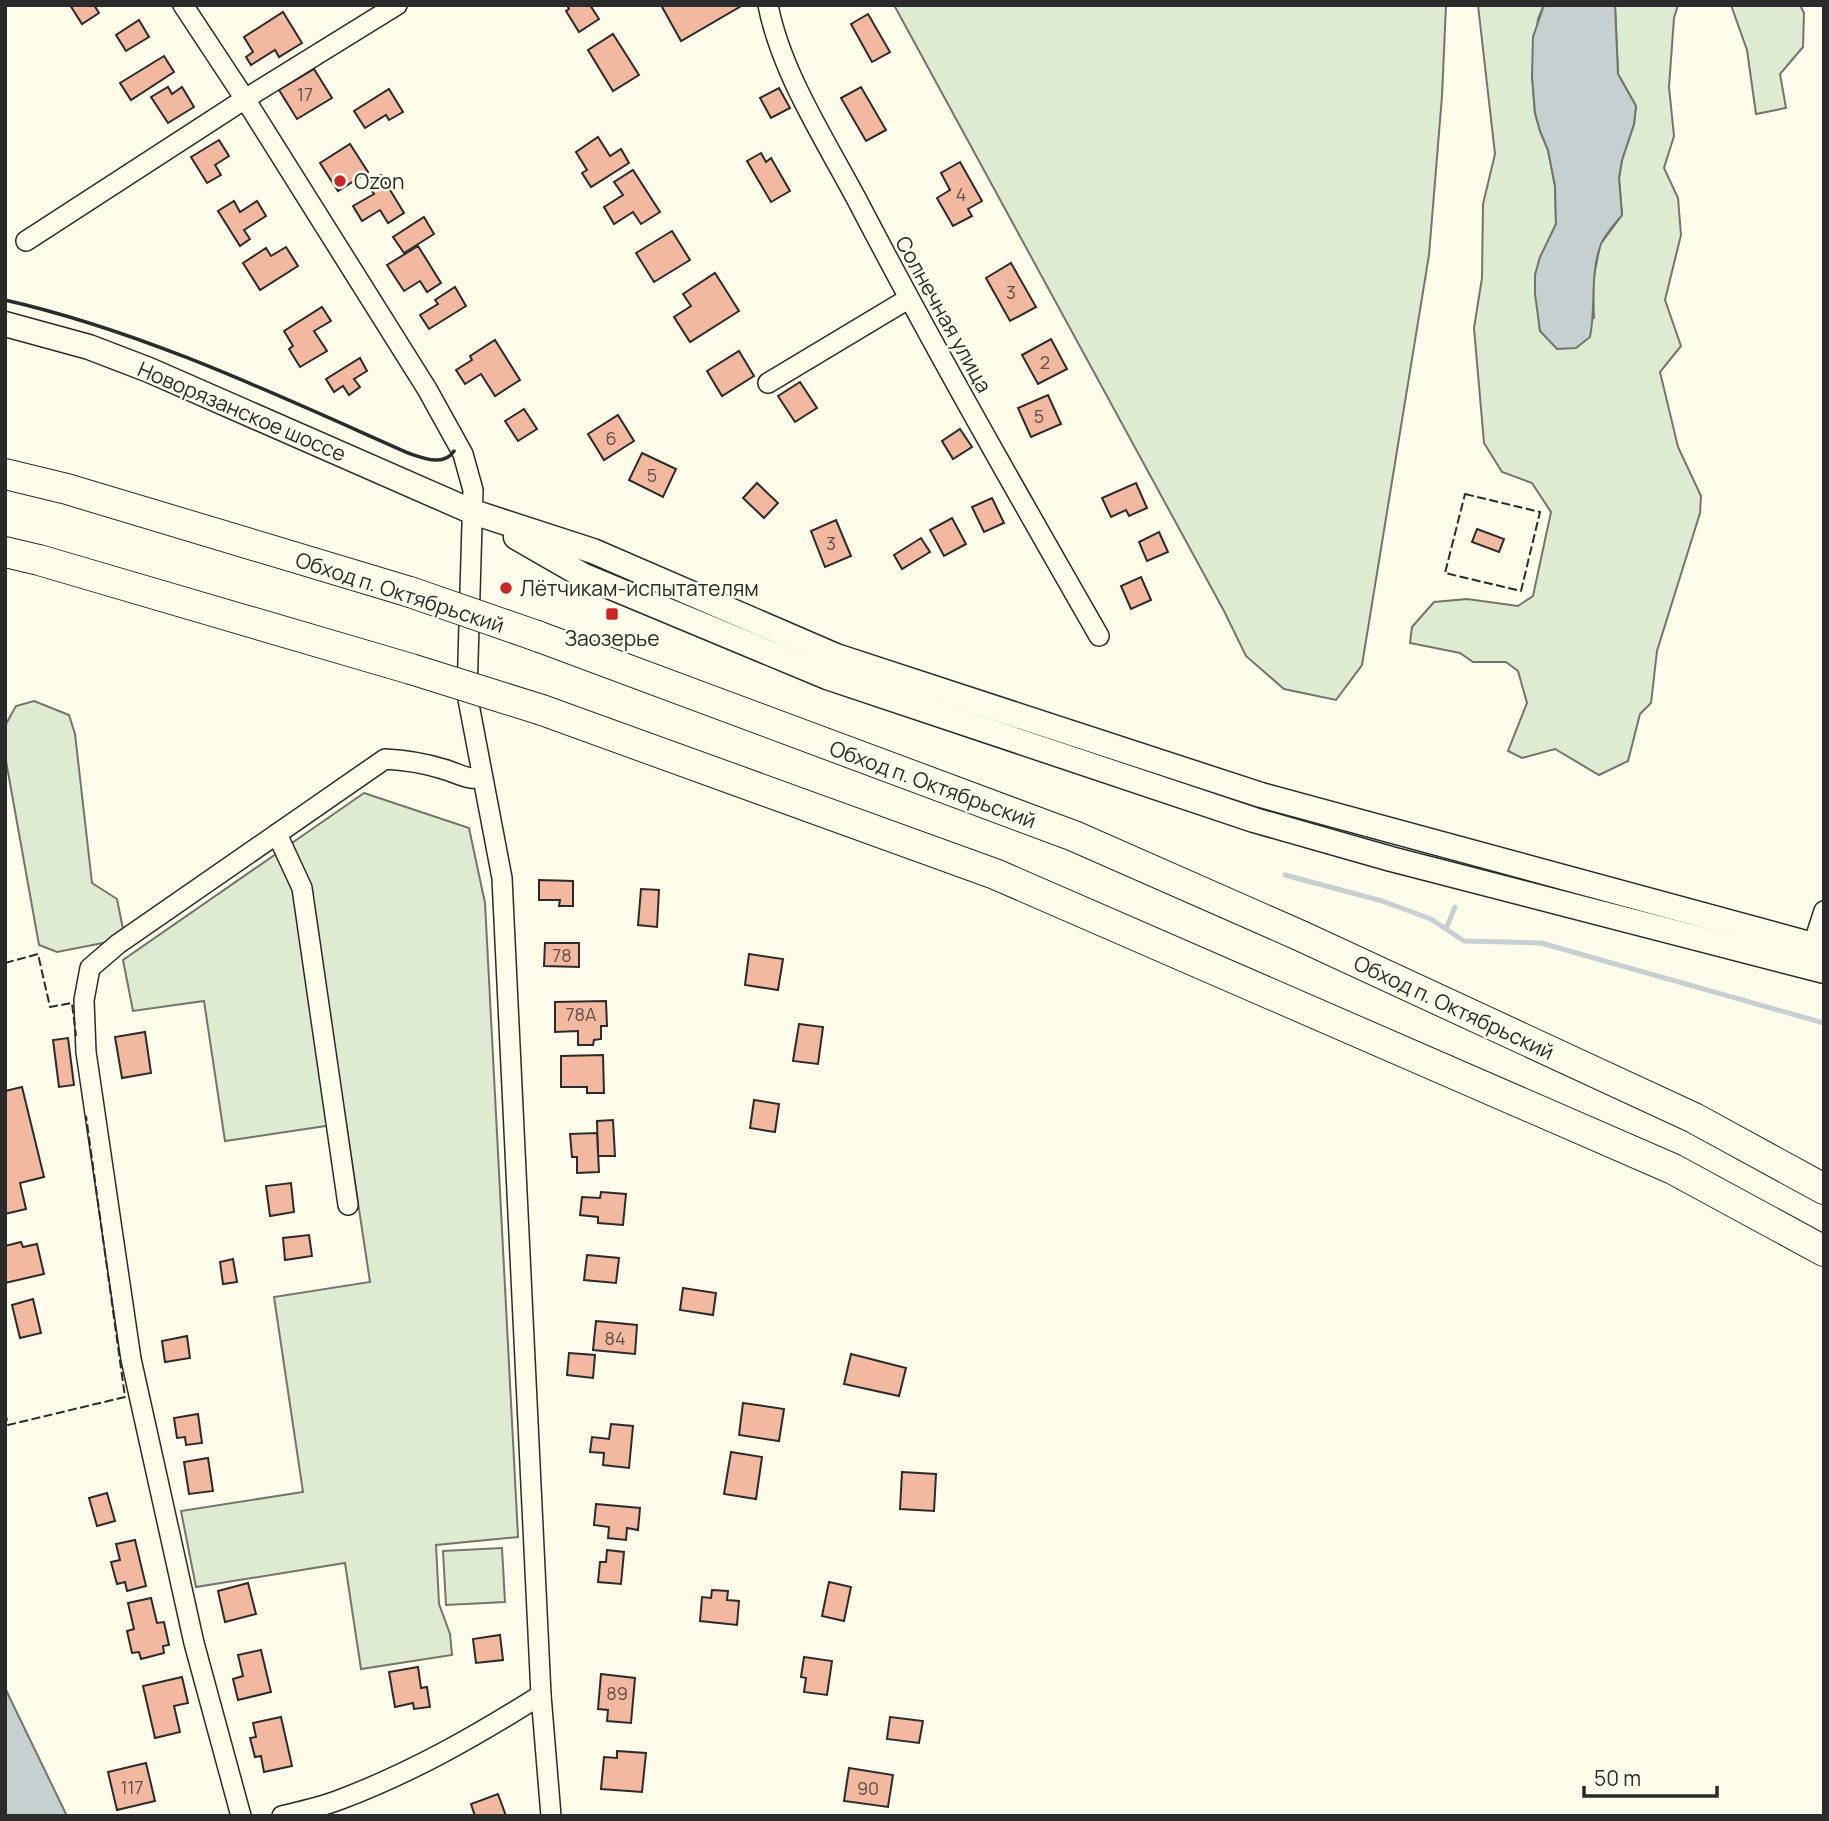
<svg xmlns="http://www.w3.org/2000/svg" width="1829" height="1821" viewBox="0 0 1829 1821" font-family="Manrope,sans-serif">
<rect width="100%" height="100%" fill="#fdfbea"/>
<g fill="#deebd1" stroke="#74746e" stroke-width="2">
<polygon points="894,5 1446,5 1442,96 1429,255 1362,665 1336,700 1284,689 1246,656 1224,611"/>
<polygon points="1478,5 1544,5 1538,19 1532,76 1535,113 1540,131 1548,150 1555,186 1556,224 1535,275 1540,331 1594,318 1593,281 1600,245 1622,215 1619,178 1622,160 1634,124 1636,106 1618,74 1615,5 1678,5 1674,18 1669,87 1674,136 1664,168 1678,198 1681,235 1665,300 1681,346 1660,372 1678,447 1701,496 1700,513 1657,651 1651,703 1640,714 1628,761 1599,775 1555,749 1522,758 1508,751 1527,703 1518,671 1506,662 1473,662 1460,653 1410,643 1412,627 1434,602 1467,599 1518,606 1533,596 1551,512 1532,483 1502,472 1484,443 1474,328 1482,278 1483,204 1495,154"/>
<polygon points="1731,5 1800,5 1804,13 1803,47 1780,74 1786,108 1756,114 1747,50"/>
<polygon points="34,701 69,715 75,734 92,883 117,899 124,934 108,942 57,952 39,945 6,761 6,724 16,706"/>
<polygon points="364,793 469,828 485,903 518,1537 436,1545 439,1604 450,1634 452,1655 361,1669 345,1563 196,1587 181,1511 303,1492 274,1297 370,1282 346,1123 225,1141 204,1001 133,1011 123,960"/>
<polygon points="502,1548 505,1602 446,1605 443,1551"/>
</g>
<g fill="#c7d0d0" stroke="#74746e" stroke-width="2">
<path d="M1544 5H1615L1618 74 1636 106 1634 124 1622 160 1619 178 1622 215C1615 224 1603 236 1600 247 1590 276 1596 307 1590 337L1576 348 1557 349 1540 331 1535 294V275L1540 257 1556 224 1555 186 1548 150 1540 131 1535 113 1532 76 1533 37Z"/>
<polygon points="5,1688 67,1816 5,1816"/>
</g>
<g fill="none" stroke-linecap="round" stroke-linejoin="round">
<g stroke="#c7d0d0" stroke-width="5">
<polyline points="1285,875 1382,901 1431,919 1464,941 1541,943 1824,1023"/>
<polyline points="1446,929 1455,907"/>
</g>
</g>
<g fill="#f2b8a0" stroke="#2b2b2b" stroke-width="2">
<polygon points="70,5 94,5 99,13 82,24"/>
<polygon points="567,5 590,5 599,19 579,32 566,11 569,9"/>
<polygon points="661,5 743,5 681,41"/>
<polygon points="283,12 302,43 279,57 275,50 251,65 246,57 253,52 244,37"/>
<polygon points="868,14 890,52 872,62 851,24"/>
<polygon points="139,20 149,37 126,51 116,35"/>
<polygon points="613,34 639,75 613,91 588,50"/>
<polygon points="164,56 174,72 131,100 120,83"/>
<polygon points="314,69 332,98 297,119 279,90"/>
<polygon points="168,87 172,94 182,87 194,107 168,123 151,97"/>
<polygon points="861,87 886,130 866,141 841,98"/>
<polygon points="779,88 790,108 771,118 760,98"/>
<polygon points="389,89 403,112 389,120 386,115 365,128 354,111"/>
<polygon points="598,137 610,156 621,149 629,163 591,187 582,173 587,170 576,152"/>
<polygon points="219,140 229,156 215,165 221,175 207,183 191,157"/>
<polygon points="350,144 368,172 338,191 320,163"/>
<polygon points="761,153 766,162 771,158 790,191 771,202 747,161"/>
<polygon points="960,162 982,201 968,209 972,216 953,226 937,198 950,190 941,173"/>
<polygon points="633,170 660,212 641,224 633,212 614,224 604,207 623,195 614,182"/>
<polygon points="381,175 404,213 388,223 380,210 362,221 353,206 374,194 367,184"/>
<polygon points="234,201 240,212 257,201 266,216 244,230 250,239 240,246 218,211"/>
<polygon points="424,217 434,234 404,253 393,237"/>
<polygon points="672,231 690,260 654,282 636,253"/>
<polygon points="418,246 441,283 427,292 420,281 404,291 387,265"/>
<polygon points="286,247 298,266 260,290 243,263 266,248 271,256"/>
<polygon points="1011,263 1036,307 1010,321 986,278"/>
<polygon points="715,273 739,311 690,342 674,317 691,306 683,294"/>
<polygon points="455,287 466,306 429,329 420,315 438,304 435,300"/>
<polygon points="322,307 331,321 314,331 327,351 300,367 289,349 293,346 284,331"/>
<polygon points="1051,339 1067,369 1038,384 1022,355"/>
<polygon points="495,340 520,380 495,396 481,374 465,384 456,370 472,360 470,356"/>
<polygon points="739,351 754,376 722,396 707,371"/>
<polygon points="360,358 367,371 354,379 360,387 349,395 343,386 334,392 326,379"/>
<polygon points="800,382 817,408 795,422 778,396"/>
<polygon points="1048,395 1061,424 1031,437 1018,408"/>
<polygon points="524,409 537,429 518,441 505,421"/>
<polygon points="618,415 634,441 604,460 588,434"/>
<polygon points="960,429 972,447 953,459 942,441"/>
<polygon points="642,453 676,469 663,497 629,480"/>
<polygon points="757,483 778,503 764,518 743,498"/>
<polygon points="1136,483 1147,508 1129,516 1126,510 1111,517 1102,498"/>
<polygon points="992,498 1004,523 984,532 972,507"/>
<polygon points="952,518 966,544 944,556 930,530"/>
<polygon points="836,520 851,556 825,567 811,531"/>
<polygon points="1477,529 1504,539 1499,552 1472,542"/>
<polygon points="1159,532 1168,552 1147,561 1139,542"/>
<polygon points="921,538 930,552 902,569 894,555"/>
<polygon points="1141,577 1151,600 1131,609 1121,586"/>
<polygon points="539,880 573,881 573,906 559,906 560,900 539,900"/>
<polygon points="641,889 659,890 657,927 638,925"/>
<polygon points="545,943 579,943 579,967 544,966"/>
<polygon points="749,954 783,959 778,990 745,985"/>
<polygon points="606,1001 607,1026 601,1026 601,1039 594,1040 593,1045 578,1045 578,1031 555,1032 555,1002"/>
<polygon points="799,1024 823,1027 818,1064 793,1061"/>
<polygon points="145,1032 151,1073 122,1078 115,1037"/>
<polygon points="68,1038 74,1085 59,1087 53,1040"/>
<polygon points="603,1055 604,1093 587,1093 587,1087 561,1087 561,1056"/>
<polygon points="22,1087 44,1177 20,1183 26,1209 5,1214 5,1091"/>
<polygon points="754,1100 779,1104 775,1132 750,1128"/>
<polygon points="613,1120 615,1156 598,1156 597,1121"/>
<polygon points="597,1133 599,1172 577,1173 577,1157 572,1157 570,1134"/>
<polygon points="291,1183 294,1212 270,1216 266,1186"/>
<polygon points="601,1192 626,1194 623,1225 598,1223 598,1217 580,1215 582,1197 600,1198"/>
<polygon points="309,1235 312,1256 285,1260 283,1238"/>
<polygon points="21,1242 23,1247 37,1244 44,1274 5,1283 5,1246"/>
<polygon points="587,1255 619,1258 616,1283 584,1280"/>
<polygon points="233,1259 237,1282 223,1284 220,1262"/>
<polygon points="683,1288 716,1293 713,1315 680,1310"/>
<polygon points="33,1299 41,1333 20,1338 12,1305"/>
<polygon points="596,1321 637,1325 635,1354 593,1350"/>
<polygon points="187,1336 190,1358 165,1362 162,1341"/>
<polygon points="569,1353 595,1355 593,1378 567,1375"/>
<polygon points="851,1354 906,1368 899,1396 844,1384"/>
<polygon points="743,1403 784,1409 779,1441 739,1435"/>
<polygon points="198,1414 202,1443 186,1445 185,1437 177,1438 174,1418"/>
<polygon points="611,1424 633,1426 629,1468 603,1465 604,1453 590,1452 592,1437 609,1439"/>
<polygon points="731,1452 762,1457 756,1499 724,1494"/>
<polygon points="208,1458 213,1491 189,1494 184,1462"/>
<polygon points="902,1472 936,1474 934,1511 900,1509"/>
<polygon points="107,1493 115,1521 97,1526 89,1498"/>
<polygon points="596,1504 640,1508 638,1530 627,1528 626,1540 608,1538 609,1527 594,1525"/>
<polygon points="135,1540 146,1586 127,1591 125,1582 117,1584 111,1562 120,1560 116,1544"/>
<polygon points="607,1550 624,1552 621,1584 598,1582 600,1562 606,1562"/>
<polygon points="829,1582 851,1587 844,1621 822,1616"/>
<polygon points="248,1583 256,1614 225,1622 218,1591"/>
<polygon points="712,1590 728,1591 727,1600 739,1601 737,1625 700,1621 702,1597 711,1598"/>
<polygon points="151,1598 157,1623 164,1622 169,1645 163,1646 164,1653 141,1659 139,1652 132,1653 127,1631 134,1629 128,1603"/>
<polygon points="500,1635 503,1660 476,1663 473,1639"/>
<polygon points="261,1650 271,1692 238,1700 233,1679 243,1676 238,1655"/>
<polygon points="804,1657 832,1661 827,1695 804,1692 806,1678 801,1677"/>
<polygon points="418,1667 421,1688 427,1687 430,1707 414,1709 413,1703 395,1707 389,1672"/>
<polygon points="601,1674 635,1678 631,1723 607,1721 608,1710 598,1709"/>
<polygon points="182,1677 188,1703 174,1706 180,1732 155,1738 143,1686"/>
<polygon points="281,1717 292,1766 264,1772 261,1756 255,1757 250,1738 256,1737 253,1723"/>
<polygon points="890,1717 923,1721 919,1743 887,1739"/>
<polygon points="617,1751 646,1753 642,1792 601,1789 604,1757 617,1758"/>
<polygon points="146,1763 155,1801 117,1810 108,1772"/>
<polygon points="849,1768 893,1775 888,1807 844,1801"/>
<polygon points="498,1794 506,1816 475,1816 471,1804"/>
</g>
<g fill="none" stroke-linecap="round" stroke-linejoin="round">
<g stroke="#2b2b2b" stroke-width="22">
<g id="minor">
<polyline points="183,5 245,99 427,389 463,454 473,490 467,694 502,878 541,1695 551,1816"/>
<path d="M768 5C781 72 824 138 856 198 933 346 1016 491 1099 636"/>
<polyline points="26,241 245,99 397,5"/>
<polyline points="768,383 908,299"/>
<polyline points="277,834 302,888 348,1205"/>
<polyline points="1813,945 1824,911"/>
<path d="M241 1816 194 1643 131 1359 86 1052 84 1000 90 968 118 944 385 759C405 760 424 763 443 769 458 773 466 780 482 778"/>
<path d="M282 1816C301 1811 321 1807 339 1800 411 1773 476 1736 541 1695"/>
</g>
</g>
<g stroke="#2b2b2b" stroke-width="27">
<g id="major">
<polyline points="5,324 89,347 149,370 473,512 593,551 836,656 1261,795 1824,948"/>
<polyline points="516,537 582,575 827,677 1254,820 1391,859 1824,971"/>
</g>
</g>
<g stroke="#2b2b2b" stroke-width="32">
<g id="highway">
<polyline points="5,474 67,489 410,592"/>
<polyline points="5,552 39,560 411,669"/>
<polyline points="537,636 1074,836 1301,936 1694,1118 1824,1189"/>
<polyline points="542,710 995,874 1673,1169 1824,1251"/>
</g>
</g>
<use href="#minor" stroke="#fdfbea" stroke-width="19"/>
<use href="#major" stroke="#fdfbea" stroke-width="24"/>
<use href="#highway" stroke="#fdfbea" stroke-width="30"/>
<g stroke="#2b2b2b" stroke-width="32" stroke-linecap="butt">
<g id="highway-bridge">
<polyline points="410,592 537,636"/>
<polyline points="411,669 542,710"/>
</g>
</g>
<use href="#highway-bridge" stroke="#fdfbea" stroke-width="30"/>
<g stroke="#2b2b2b" stroke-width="2" stroke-dasharray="9 3.5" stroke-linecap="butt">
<polygon points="1465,494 1540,512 1521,591 1445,573"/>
<polyline points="5,963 38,954 50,1007 72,1003 76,1036"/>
<polyline points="5,1412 8,1425 125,1397 86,1116"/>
</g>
<path stroke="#2b2b2b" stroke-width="3.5" d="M5 300C145 332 277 395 408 453 423 458 444 467 454 451"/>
</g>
<g fill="#c62828" stroke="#fdfbea" stroke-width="2.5">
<circle cx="340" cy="181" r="7"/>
<circle cx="506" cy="588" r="7"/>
<rect x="605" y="607" width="14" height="14" rx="3.5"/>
</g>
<g text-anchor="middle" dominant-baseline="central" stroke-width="5" stroke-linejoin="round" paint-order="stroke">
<g font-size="18" fill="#5d4e48">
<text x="305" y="94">17</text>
<text x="961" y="194">4</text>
<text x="1011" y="292">3</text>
<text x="1045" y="362">2</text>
<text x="1039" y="416">5</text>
<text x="611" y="438">6</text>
<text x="652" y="475">5</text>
<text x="831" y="543">3</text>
<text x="562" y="955">78</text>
<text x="581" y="1014">78А</text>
<text x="615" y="1338">84</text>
<text x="617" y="1693">89</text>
<text x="132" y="1787">117</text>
<text x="868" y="1788">90</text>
</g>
<g font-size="21" fill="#2b2b2b" stroke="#fdfbea" text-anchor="start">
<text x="354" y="181">Ozon</text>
<text x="520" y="588">Лётчикам-испытателям</text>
<text x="612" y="638" text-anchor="middle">Заозерье</text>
</g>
<g font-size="21" fill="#2b2b2b" stroke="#fdfbea">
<text transform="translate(944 314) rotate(61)">Солнечная улица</text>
<text transform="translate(242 411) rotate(23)">Новорязанское шоссе</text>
<text transform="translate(400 592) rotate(18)">Обход п. Октябрьский</text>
<text transform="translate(933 784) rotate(20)">Обход п. Октябрьский</text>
<text transform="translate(1454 1007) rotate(25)">Обход п. Октябрьский</text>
</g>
</g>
<rect width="1829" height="1821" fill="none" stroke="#2b2b2b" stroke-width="14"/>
<path d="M1584 1786v10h133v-10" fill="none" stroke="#2b2b2b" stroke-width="3.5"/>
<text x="1594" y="1786" font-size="21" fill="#2b2b2b" stroke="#fdfbea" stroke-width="5" paint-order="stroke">50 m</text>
</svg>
